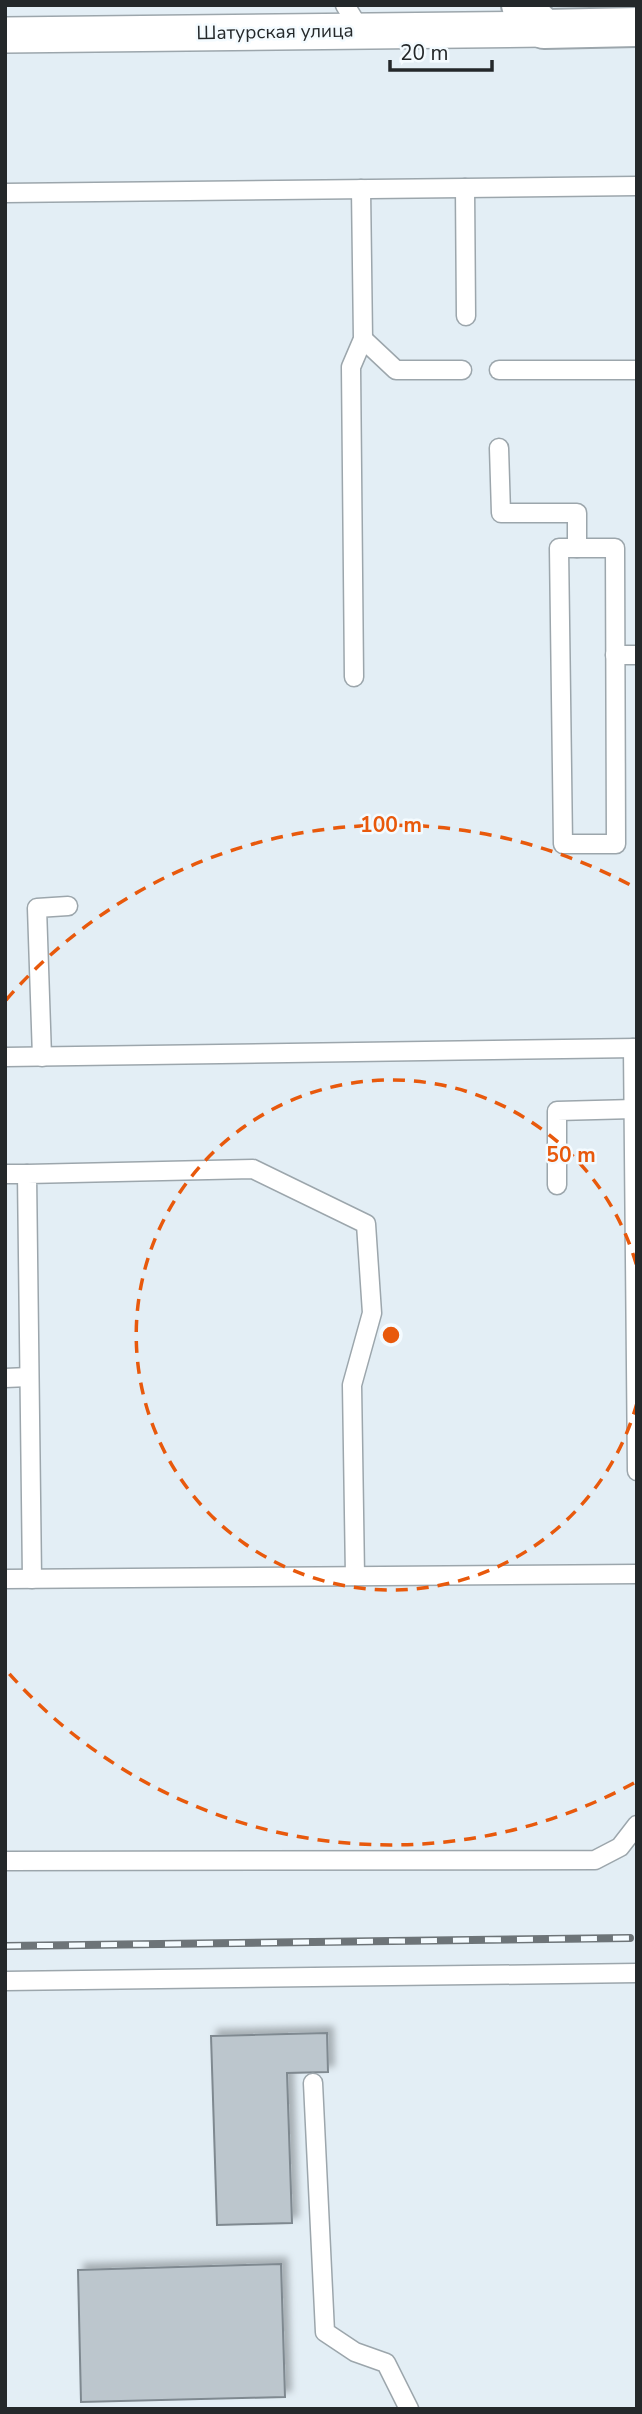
<svg xmlns="http://www.w3.org/2000/svg" width="642" height="2414" viewBox="0 0 642 2414" font-family="'Nunito Sans',sans-serif">
<defs>
<filter id="shadow"><feDropShadow dx="6" dy="-6" stdDeviation="3.5" flood-color="#0004"/></filter>
</defs>
<rect width="100%" height="100%" fill="#e3eef5"/>
<g fill="#bcc6cd" stroke="#7f8990" stroke-width="2" filter="url(#shadow)">
<polygon points="327,2033 328,2072 287,2073 292,2223 217,2225 211,2036"/>
<polygon points="281,2264 285,2397 81,2402 78,2270"/>
</g>
<g fill="none" stroke-linecap="round" stroke-linejoin="round">
<g stroke="#9ca6ac" stroke-width="21">
<g id="service">
<polyline points="345,5 361,31"/>
<polyline points="465,188 466,316"/>
<polyline points="5,193 637,186"/>
<polyline points="363,339 396,370 462,370"/>
<polyline points="499,370 637,370"/>
<polyline points="499,448 501,513 577,513 577,548"/>
<polygon points="559,548 615,548 616,844 563,844"/>
<polyline points="615,655 637,655"/>
<polyline points="354,677 351,367 363,339 361,189"/>
<polyline points="633,1048 637,1471"/>
<polyline points="5,1057 637,1048"/>
<polyline points="42,1057 37,908 68,906"/>
<polyline points="5,1174 27,1174"/>
<polyline points="557,1185 557,1111 634,1109"/>
<polyline points="5,1378 29,1377"/>
<polyline points="5,1579 637,1574"/>
<polyline points="32,1579 27,1174 253,1169 366,1224 372,1313 352,1385 355,1576"/>
<polyline points="5,1861 595,1860 620,1847 637,1825"/>
<polyline points="5,1981 637,1973"/>
<polyline points="313,2083 325,2332 355,2352 386,2363 409,2409"/>
</g>
</g>
<g stroke="#9ca6ac" stroke-width="38">
<polyline id="minor" points="5,35 544,29"/>
</g>
<g stroke="#9ca6ac" stroke-width="42">
<polyline id="secondary" points="521,5 544,29 637,27"/>
</g>
<use href="#service" stroke="#fff" stroke-width="18"/>
<use href="#minor" stroke="#fff" stroke-width="35"/>
<use href="#secondary" stroke="#fff" stroke-width="38"/>
<g stroke="#6d7478" stroke-width="8">
<polyline id="rail" points="5,1946 630,1938"/>
</g>
<use href="#rail" stroke="#f4fbff" stroke-width="5" stroke-dasharray="16" stroke-linecap="butt"/>
</g>
<g fill="none" stroke="#e8590c" stroke-width="3.5" stroke-dasharray="12 9">
<path d="M637 1403A255 255 0 1 1 637 1267"/>
<path d="M634 1783A510 510 0 0 1 6 1670M6 1000A510 510 0 0 1 634 887"/>
</g>
<g text-anchor="middle" dominant-baseline="central" stroke-width="5" stroke-linejoin="round" paint-order="stroke">
<g font-size="19" fill="#24282a" stroke="#f4fbff">
<text transform="translate(275 32) rotate(-1)">Шатурская улица</text>
</g>
</g>
<circle cx="391" cy="1335" r="10" fill="#e8590c" stroke="#f4fbff" stroke-width="3.5"/>
<g font-size="21" text-anchor="middle" font-weight="bold" fill="#e8590c" stroke="#f4fbff" stroke-width="5" stroke-linejoin="round" paint-order="stroke">
<text x="391" y="832">100 m</text>
<text x="571" y="1162">50 m</text>
</g>
<rect width="642" height="2414" fill="none" stroke="#24282a" stroke-width="14"/>
<path d="M390 60v10h102v-10" fill="none" stroke="#24282a" stroke-width="3.5"/>
<text x="400" y="60" font-size="21" fill="#24282a" stroke="#f4fbff" stroke-width="5" paint-order="stroke">20 m</text>
</svg>
